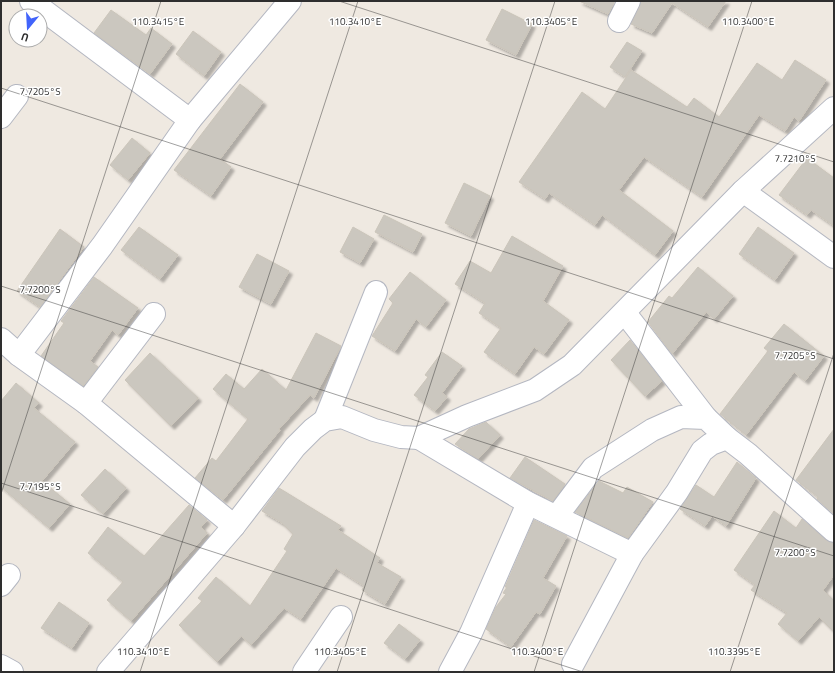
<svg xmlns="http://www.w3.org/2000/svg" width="835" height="673" viewBox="0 0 835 673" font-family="'Titillium Web',sans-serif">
<defs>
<filter id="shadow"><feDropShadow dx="3.5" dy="3.5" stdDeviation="1" flood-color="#0004"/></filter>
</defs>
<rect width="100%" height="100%" fill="#efe9e1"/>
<g fill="#cbc7bf" stroke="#cbc5ba" filter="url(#shadow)">
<polygon points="579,1 615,1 608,14"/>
<polygon points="641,1 726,1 708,27 672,3 652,33 631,24"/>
<polygon points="502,9 532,24 516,55 486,40"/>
<polygon points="111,10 146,35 151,28 172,44 150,74 94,33"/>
<polygon points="193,31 221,52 204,76 176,54"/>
<polygon points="627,42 642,51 625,77 610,67"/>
<polygon points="795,60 826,80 799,121 794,117 785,131 759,115 702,197 644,157 619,190 673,231 655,255 602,215 595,225 549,193 545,199 519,182 582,92 605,109 631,70 687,107 694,98 719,117 757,63 782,80"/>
<polygon points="240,84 263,102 220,159 231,167 211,196 174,170"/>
<polygon points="132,138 150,153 128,180 110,165"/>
<polygon points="807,158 834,178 834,226 811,210 807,215 779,195"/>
<polygon points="464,183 490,196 471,236 445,223"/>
<polygon points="384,215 422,234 413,252 375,232"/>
<polygon points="139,227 178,255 160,279 121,250"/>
<polygon points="353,227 374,239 360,263 340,252"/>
<polygon points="758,227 794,253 775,280 739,254"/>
<polygon points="60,229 84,247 40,307 17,291"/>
<polygon points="512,236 563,266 543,301 569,320 544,354 534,347 515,374 484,352 501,328 479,313 485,303 455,284 470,261 491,273"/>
<polygon points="257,254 289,271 271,304 239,287"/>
<polygon points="698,267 733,296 714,319 706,312 672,354 648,322 669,296 672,298"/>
<polygon points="410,272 446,300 426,327 416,319 395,351 372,336 393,303 389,299"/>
<polygon points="94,277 138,308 118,335 112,330 90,361 98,367 83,386 41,356 64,323 61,321"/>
<polygon points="784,324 824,356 805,381 794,372 746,435 720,414 768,351 764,348"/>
<polygon points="316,333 341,346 314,398 310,395 279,429 280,430 223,500 195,478 212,458 216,461 248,419 213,389 226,374 244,389 262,369 286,390"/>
<polygon points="630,340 662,381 645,396 611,360"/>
<polygon points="442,352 462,366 442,393 447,397 435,411 414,395 428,377 425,375"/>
<polygon points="150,353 198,398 171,426 125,380"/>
<polygon points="16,383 39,403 34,408 75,442 42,481 70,504 49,528 1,487 1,401"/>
<polygon points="486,422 500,435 478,459 455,444 469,429"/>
<polygon points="834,429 834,514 817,499 818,497 796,480"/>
<polygon points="525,457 565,484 553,501 510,478"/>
<polygon points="737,462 756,478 726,526 712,516 705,526 680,509 696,485 714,497"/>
<polygon points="105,469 126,488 103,514 81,495"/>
<polygon points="599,481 623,493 627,487 653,502 628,538 575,512"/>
<polygon points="279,488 341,526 338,530 380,558 377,563 401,577 385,604 362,590 364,586 336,568 301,619 284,608 251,645 241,636 217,662 179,625 202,601 198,598 216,577 250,606 287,551 284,549 293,534 282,523 262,511"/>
<polygon points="189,505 207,520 201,527 207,533 131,621 107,600 123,582 88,553 108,527 144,556"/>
<polygon points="774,511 796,528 802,519 826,540 834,543 834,575 823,590 834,601 834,632 819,617 798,641 778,624 787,613 751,590 755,585 734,570"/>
<polygon points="534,520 567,536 543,578 556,586 540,614 536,612 511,647 486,629 496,607 506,594 503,593 507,587 505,587"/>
<polygon points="59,602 89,623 72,648 41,628"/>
<polygon points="399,624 420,640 405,659 384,643"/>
</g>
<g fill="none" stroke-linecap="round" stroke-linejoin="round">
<g stroke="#b4b7c1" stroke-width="24">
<g id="street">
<polyline points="31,1 190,120"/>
<polyline points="619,21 629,1"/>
<polyline points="1,117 17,96"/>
<polyline points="743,191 834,257"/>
<polyline points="625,313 706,418"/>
<polyline points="1,339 19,355"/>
<polyline points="86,403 154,314"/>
<polyline points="325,420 376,292"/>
<polyline points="419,438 528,503 632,554 677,492 702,451 711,444 727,438 748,454 834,531"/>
<polyline points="557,516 593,468 652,430 681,417 706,418 727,438"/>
<polyline points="234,526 86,403 19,355 102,246 190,120 290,1"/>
<polyline points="1,585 9,575"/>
<polyline points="573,664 632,554"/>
<polyline points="1,666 12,672"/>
<polyline points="108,672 234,526 295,447 313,429 325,420 342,417 374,430 401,437 419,438 467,416 535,390 572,365 743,191 834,108"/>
<polyline points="304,672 341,617"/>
<polyline points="450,672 471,633 528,503"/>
</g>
</g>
<use href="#street" stroke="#fff" stroke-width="22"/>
</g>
<path fill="none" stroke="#2e2e2e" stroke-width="1" stroke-opacity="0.45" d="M339 1 834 162M1 88 834 359M1 286 834 556M1 483 583 672M1 494 161 1M140 672 358 1M337 672 555 1M534 672 752 1M730 672 834 353"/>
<g font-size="10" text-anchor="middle" fill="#2e2e2e" stroke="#fff" stroke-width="3" stroke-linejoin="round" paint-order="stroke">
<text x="158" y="25">110.3415°E</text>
<text x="355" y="25">110.3410°E</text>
<text x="551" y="25">110.3405°E</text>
<text x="748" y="25">110.3400°E</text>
<text x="40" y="95">7.7205°S</text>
<text x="795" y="162">7.7210°S</text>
<text x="40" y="293">7.7200°S</text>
<text x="795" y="359">7.7205°S</text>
<text x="40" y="490">7.7195°S</text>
<text x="795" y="556">7.7200°S</text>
<text x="143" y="655">110.3410°E</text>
<text x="340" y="655">110.3405°E</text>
<text x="537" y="655">110.3400°E</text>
<text x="734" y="655">110.3395°E</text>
</g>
<rect width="835" height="673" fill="none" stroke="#2e2e2e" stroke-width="4"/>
<g transform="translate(28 28) rotate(198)"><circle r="19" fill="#ffffff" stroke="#ababab"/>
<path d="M0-3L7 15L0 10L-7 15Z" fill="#4264fb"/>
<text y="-6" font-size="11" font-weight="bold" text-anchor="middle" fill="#2e2e2e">U</text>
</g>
</svg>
